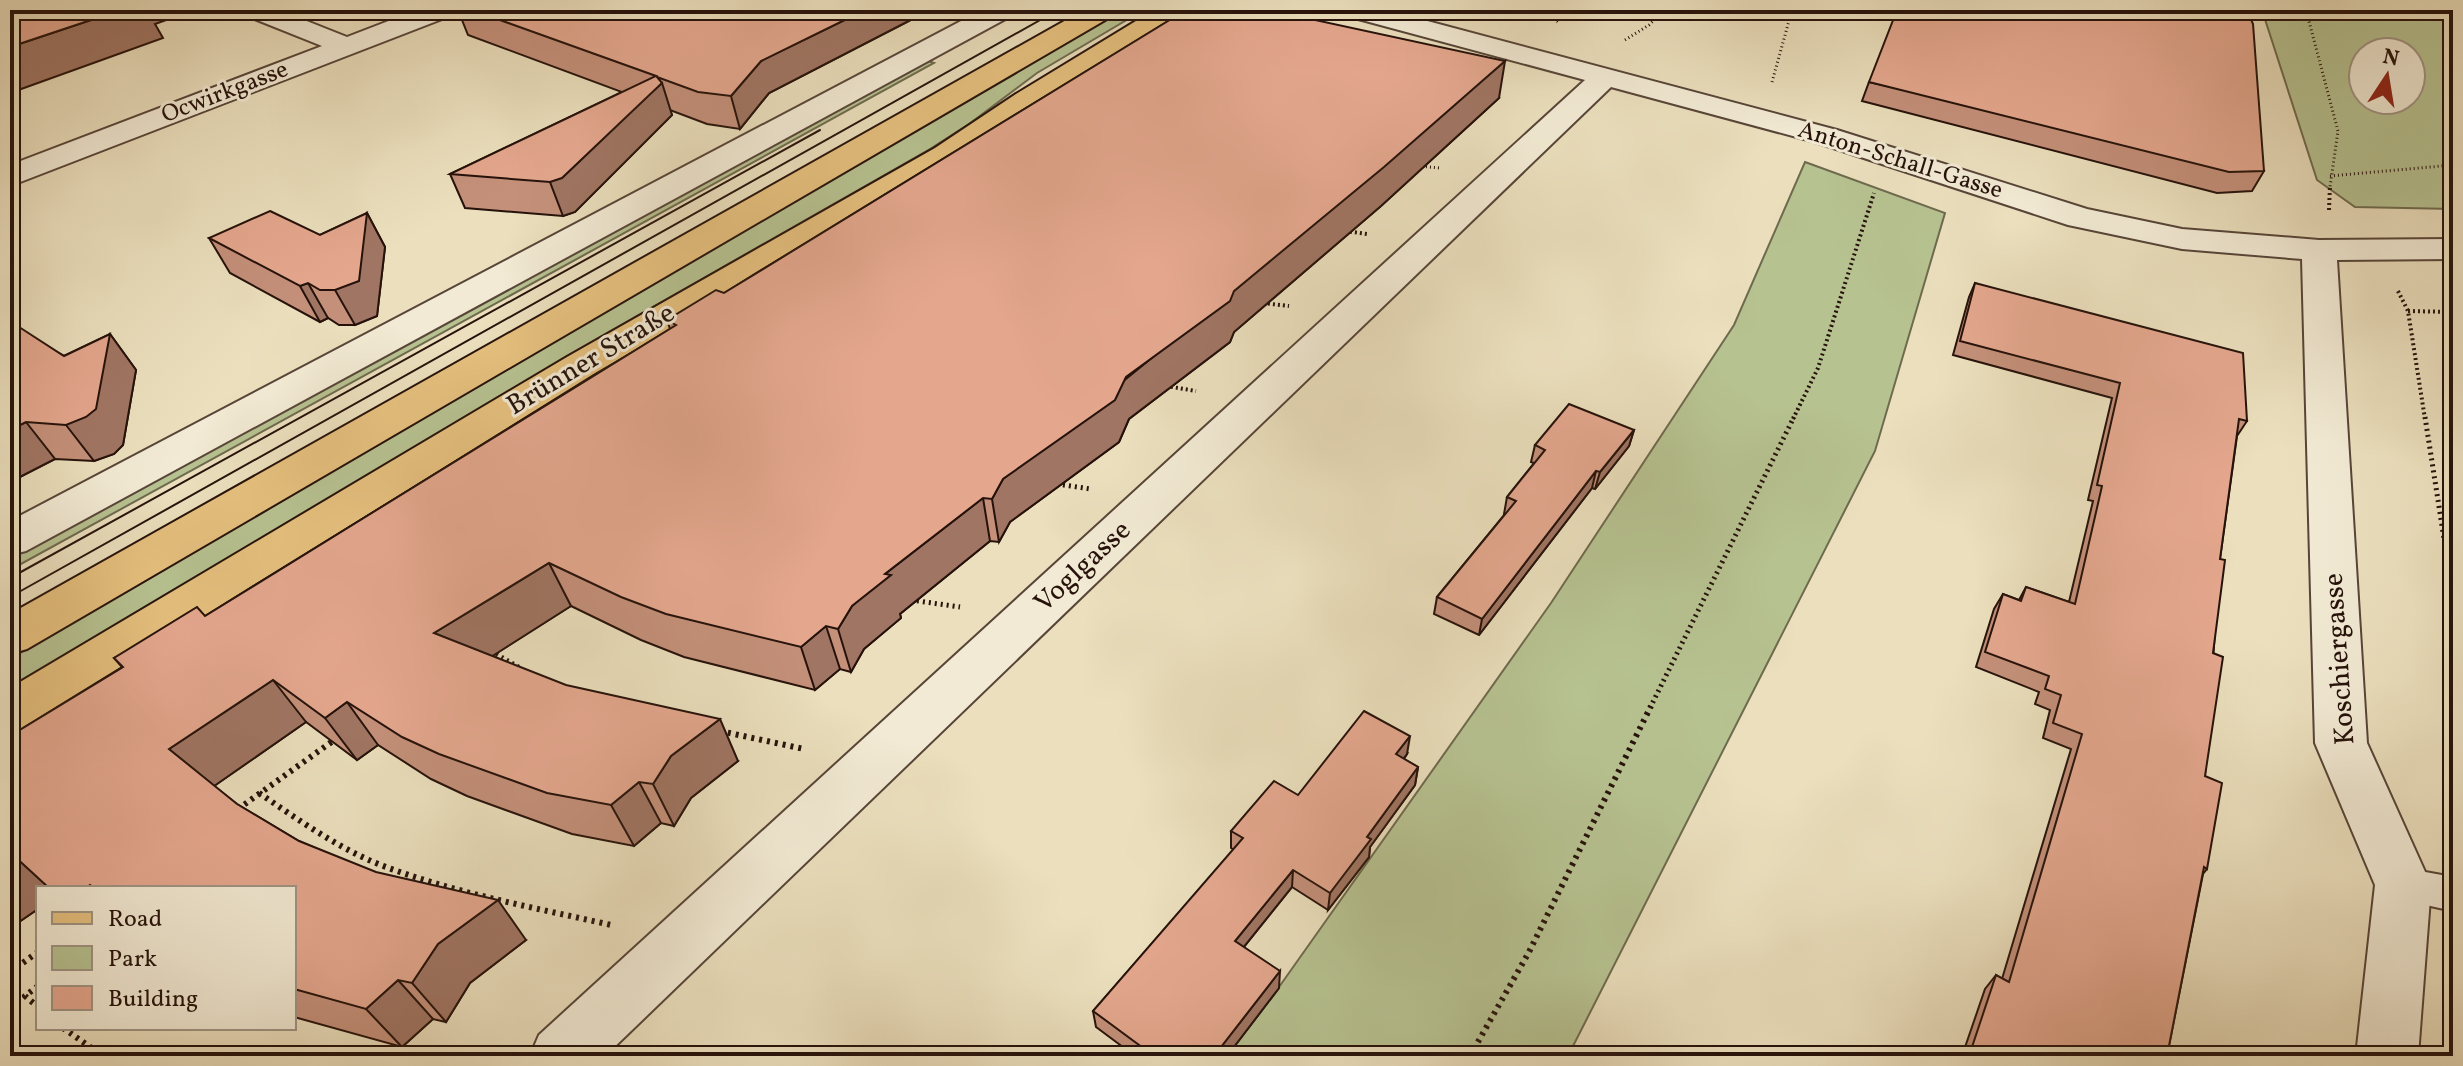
<svg xmlns="http://www.w3.org/2000/svg" width="2463" height="1066" viewBox="0 0 2463 1066" font-family="Vollkorn,serif">
<rect width="100%" height="100%" fill="#ebdfbd"/>
<filter id="stains"><feTurbulence type="fractalNoise" baseFrequency=".0025" numOctaves="4"/><feColorMatrix values="0 0 0 0 .2 0 0 0 0 .09 0 0 0 0 .02 0 0 0 .5 -.17"/></filter>
<radialGradient id="worn" r=".72"><stop offset=".6" stop-color="#630" stop-opacity="0"/><stop offset="1" stop-color="#630" stop-opacity=".3"/></radialGradient>
<g fill="#b7c291" stroke="#6e6a4e" stroke-width="2" fill-rule="evenodd">
<path d="M2262 10H2453V209L2355 207 2317 180ZM2411 52V100H2363V52Z"/>
<polygon points="1120,12 1135,15 1037,73 969,124 930,149 602,336 10,690 10,659"/>
<polygon points="923,59 934,63 10,570 10,553"/>
<polygon points="1805,162 1945,213 1875,451 1568,1056 1227,1056 1279,987 1551,603 1734,325"/>
</g>
<g fill="none" stroke-linecap="round" stroke-linejoin="round">
<g stroke="#574538" stroke-width="4">
<polygon id="lane" points="2403,868 2453,877 2453,911 2390,897 2384,885 2390,873"/>
</g>
<g stroke="#574538" stroke-width="4">
<g id="street">
<polygon points="243,10 279,10 347,37 417,10 454,10 450,16 10,186 10,165 322,46 247,16"/>
<polygon points="982,10 1015,10 1011,16 26,551 10,555 10,521"/>
<polygon points="1343,10 1386,10 1837,130 2087,209 2182,229 2319,240 2453,239 2453,259 2337,260 2367,743 2431,885 2418,1056 2356,1056 2375,885 2315,743 2302,259 2182,249 2068,225 1815,142 1611,87 605,1056 530,1056 539,1035 1585,80 1347,16"/>
</g>
</g>
<g stroke="#26120b" stroke-width="4">
<g id="primary">
<polygon points="1084,10 1116,10 1112,16 27,649 10,654 10,614"/>
<polygon points="1154,10 1185,10 1181,16 1036,106 957,162 595,373 28,726 10,732 10,688 567,357 935,148 1016,94"/>
</g>
</g>
<g stroke="#26120b" stroke-width="3" stroke-dasharray="1 3" stroke-linecap="butt">
<polyline points="2306,10 2338,131 2330,187"/>
<polyline points="1625,40 1649,25 1664,10"/>
<polyline points="1772,82 1792,10"/>
<polyline points="1418,166 1440,168"/>
<polyline points="2330,176 2453,165"/>
</g>
<g stroke="#26120b" stroke-width="4" stroke-dasharray="2 3" stroke-linecap="butt">
<polyline points="2329,210 2330,185"/>
<polyline points="1345,231 1367,234"/>
<polyline points="2398,291 2408,311 2425,419"/>
<polyline points="1263,303 1289,306"/>
<polyline points="2408,311 2453,312"/>
<polyline points="1166,386 1196,391"/>
<polyline points="1793,419 1818,368 1874,193"/>
</g>
<g stroke="#26120b" stroke-width="5" stroke-dasharray="2 4" stroke-linecap="butt">
<polyline points="2425,417 2453,596"/>
<polyline points="1057,484 1091,489"/>
<polyline points="911,600 960,607"/>
<polyline points="491,651 520,668"/>
<polyline points="1650,708 1794,417"/>
</g>
<g stroke="#26120b" stroke-width="6" stroke-dasharray="3 5" stroke-linecap="butt">
<polyline points="720,731 804,749"/>
<path d="M259 793C299 820 340 850 386 867 459 894 536 908 611 925"/>
<polyline points="238,809 337,738"/>
<polyline points="10,972 38,952"/>
<polyline points="38,986 25,996 38,1007"/>
<polyline points="63,1028 103,1056"/>
<polyline points="1470,1056 1529,952 1651,706"/>
</g>
<use href="#lane" fill="#f2ead4" fill-rule="evenodd"/>
<use href="#street" fill="#f2ead4" fill-rule="evenodd"/>
<use href="#primary" fill="#e6c07e" fill-rule="evenodd"/>
<g stroke="#26120b" stroke-width="2">
<polyline points="10,578 820,130"/>
<polyline points="10,597 1058,10"/>
</g>
</g>
<g fill="#c4907a" stroke="#26120b" stroke-width="2">
<polygon points="458,10 930,10 769,93 740,129 707,124 670,110 672,115 575,212 563,216 465,208 450,174 622,92 468,35"/>
<polygon points="1183,10 1317,10 1306,18 1499,98 1381,206 1234,332 1230,342 1129,419 1119,442 1010,522 999,542 990,541 900,614 901,618 864,649 851,672 840,669 815,690 684,657 641,640 571,606 492,656 738,761 691,798 674,826 661,823 634,846 572,834 467,796 431,779 378,745 357,760 306,722 214,786 237,804 299,841 526,940 470,983 446,1022 433,1019 402,1047 294,1017 294,888 38,888 38,909 10,928 10,736 122,667 114,658 205,616 670,329 667,320 724,293 1183,12"/>
<polygon points="1517,10 1567,10 1558,20"/>
<polygon points="1869,82 2264,171 2252,191 2217,193 1862,101"/>
<polygon points="367,213 385,247 377,316 355,325 339,325 328,318 320,322 230,273 209,238 320,235"/>
<polygon points="1975,283 2247,421 2237,436 2220,559 2205,776 2207,869 2203,874 2167,1056 1962,1056 1985,989 1996,975 2002,979 2071,749 2043,738 2050,710 2035,704 2039,692 1976,667 1994,609 2003,594 2019,600 2026,587 2069,602 2093,501 2088,500 2112,398 1953,355 1969,297"/>
<polygon points="10,327 64,356 110,334 136,370 123,445 114,454 94,461 55,459 10,482"/>
<polygon points="1634,430 1629,446 1595,489 1592,488 1479,635 1434,614 1437,597 1505,514 1504,514 1507,497 1534,463 1531,462 1535,445"/>
<polygon points="1407,754 1404,759 1418,767 1415,785 1370,847 1369,857 1328,910 1292,887 1244,947 1279,988 1227,1056 1135,1056 1096,1027 1093,1011 1234,850 1231,848 1231,831 1298,795"/>
</g>
<g fill="#a07563" stroke="#26120b" stroke-width="2">
<polygon points="121,10 194,10 155,24 163,38 10,93 10,47"/>
<polygon points="865,10 930,10 769,93 740,129 731,96 761,61"/>
<polygon points="1268,10 1317,10 1267,45"/>
<polygon points="1560,10 1567,10 1558,20"/>
<polygon points="1505,61 1499,98 1381,206 1234,332 1230,342 1129,419 1119,442 1010,522 999,542 992,499 1003,479 1234,291"/>
<polygon points="662,83 672,115 575,212 563,216 550,182"/>
<polygon points="367,213 385,247 377,316 355,325 335,290"/>
<polygon points="308,283 328,318 320,322 300,286"/>
<polygon points="110,334 136,370 123,445 114,454 94,461 66,425"/>
<polygon points="26,422 55,459 10,482 10,430"/>
<polygon points="1634,430 1629,446 1595,489 1600,472"/>
<polygon points="1596,471 1592,488 1479,635 1482,619"/>
<polygon points="983,498 990,541 900,614 901,618 864,649 851,672 838,629 852,606 885,574"/>
<polygon points="549,563 571,606 461,676 434,633"/>
<polygon points="826,626 840,669 815,690 801,647"/>
<polygon points="273,680 306,722 207,791 169,749"/>
<polygon points="347,702 378,745 357,760 325,718"/>
<polygon points="720,719 738,761 691,798 674,826 653,784 671,756"/>
<polygon points="1410,736 1407,754 1393,772 1396,754"/>
<polygon points="1418,767 1415,785 1370,847 1369,857 1328,910 1330,893 1367,837"/>
<polygon points="639,782 661,823 634,846 611,805"/>
<polygon points="12,854 50,888 38,888 38,909 10,928 10,855"/>
<polygon points="1293,870 1292,887 1235,958 1235,941"/>
<polygon points="498,900 526,940 470,983 446,1022 412,983 438,944"/>
<polygon points="1280,971 1279,988 1227,1056 1214,1056"/>
<polygon points="398,980 433,1019 402,1047 366,1009"/>
</g>
<g fill="#e4a78e" stroke="#26120b" stroke-width="2">
<polygon points="10,10 121,10 10,47"/>
<polygon points="472,10 865,10 761,61 731,96 698,92 657,77 662,83 562,178 550,182 450,174 656,76"/>
<polygon points="1186,10 1269,10 1505,61 1384,167 1234,291 1230,301 1126,377 1115,400 1003,479 992,499 983,498 885,574 891,575 852,606 838,629 826,626 801,647 666,614 621,597 549,563 434,633 566,685 720,719 671,756 653,784 639,782 611,805 547,793 439,754 402,737 347,702 325,718 273,680 169,749 237,804 299,841 376,872 498,900 438,944 412,983 398,980 366,1009 294,989 294,888 94,888 90,885 86,888 49,888 12,854 10,855 10,736 123,667 114,658 197,607 205,616 676,325 667,320 716,290 724,293"/>
<polygon points="1897,10 2247,10 2253,24 2264,171 2229,172 1869,82"/>
<polygon points="270,211 320,235 367,213 359,281 335,290 320,290 308,283 300,286 209,238"/>
<polygon points="1975,283 2243,353 2247,421 2239,419 2220,559 2225,560 2213,653 2223,657 2205,776 2222,783 2207,869 2204,867 2167,1056 1969,1056 1996,975 2009,982 2082,734 2053,723 2061,695 2045,689 2049,676 1985,652 2003,594 2021,601 2026,587 2075,604 2102,486 2097,485 2120,383 1960,341"/>
<polygon points="16,325 64,356 110,334 96,409 86,417 66,425 26,422 10,430 10,327"/>
<polygon points="1569,404 1634,430 1600,472 1596,471 1482,619 1437,597 1516,501 1507,497 1545,450 1535,445"/>
<polygon points="1364,711 1410,736 1396,754 1418,767 1367,837 1371,839 1330,893 1293,870 1235,941 1280,971 1214,1056 1154,1056 1093,1011 1243,838 1231,831 1274,781 1298,795"/>
<polygon points="10,1047 24,1056 10,1056"/>
</g>
<g text-anchor="middle" dominant-baseline="central" stroke-width="6" stroke-linejoin="round" paint-order="stroke">
<g font-size="24" fill="#26120b" stroke="#f2ead4">
<text transform="translate(225 93) rotate(-21)">Ocwirkgasse</text>
<text transform="translate(1900 161) rotate(17)">Anton-Schall-Gasse</text>
</g>
<g font-size="28" fill="#26120b" stroke="#f2ead4">
<text transform="translate(591 360) rotate(-31)">Brünner Straße</text>
<text transform="translate(1083 567) rotate(-43)">Voglgasse</text>
<text transform="translate(2340 659) rotate(-94)">Koschiergasse</text>
</g>
</g>
<rect width="2463" height="1066" fill="none" stroke="#ebdfbd" stroke-width="40"/>
<rect x="12" y="12" width="2439" height="1042" fill="none" stroke="#26120b" stroke-width="4"/>
<rect x="20" y="20" width="2423" height="1026" fill="none" stroke="#26120b" stroke-width="2"/>
<rect x="36" y="886" width="260" height="144" fill="#f2ead4" stroke="#a09484" stroke-width="2"/>
<rect x="52" y="912" width="40" height="12" fill="#e6c07e" stroke="#a09484" stroke-width="2"/>
<text x="108" y="926" font-size="24" fill="#26120b">Road</text>
<rect x="52" y="946" width="40" height="24" fill="#b7c291" stroke="#a09484" stroke-width="2"/>
<text x="108" y="966" font-size="24" fill="#26120b">Park</text>
<rect x="52" y="986" width="40" height="24" fill="#e4a78e" stroke="#a09484" stroke-width="2"/>
<text x="108" y="1006" font-size="24" fill="#26120b">Building</text>
<g transform="translate(2387 76) rotate(12)"><circle r="38" fill="#f2ead4" stroke="#a09484" stroke-width="2"/>
<path d="M0-6L14 30L0 20L-14 30Z" fill="#8f2418"/>
<text y="-12" font-size="22" font-weight="bold" text-anchor="middle" fill="#26120b">N</text>
</g>
<rect width="100%" height="100%" filter="url(#stains)"/>
<rect width="100%" height="100%" fill="url(#worn)"/>
</svg>
